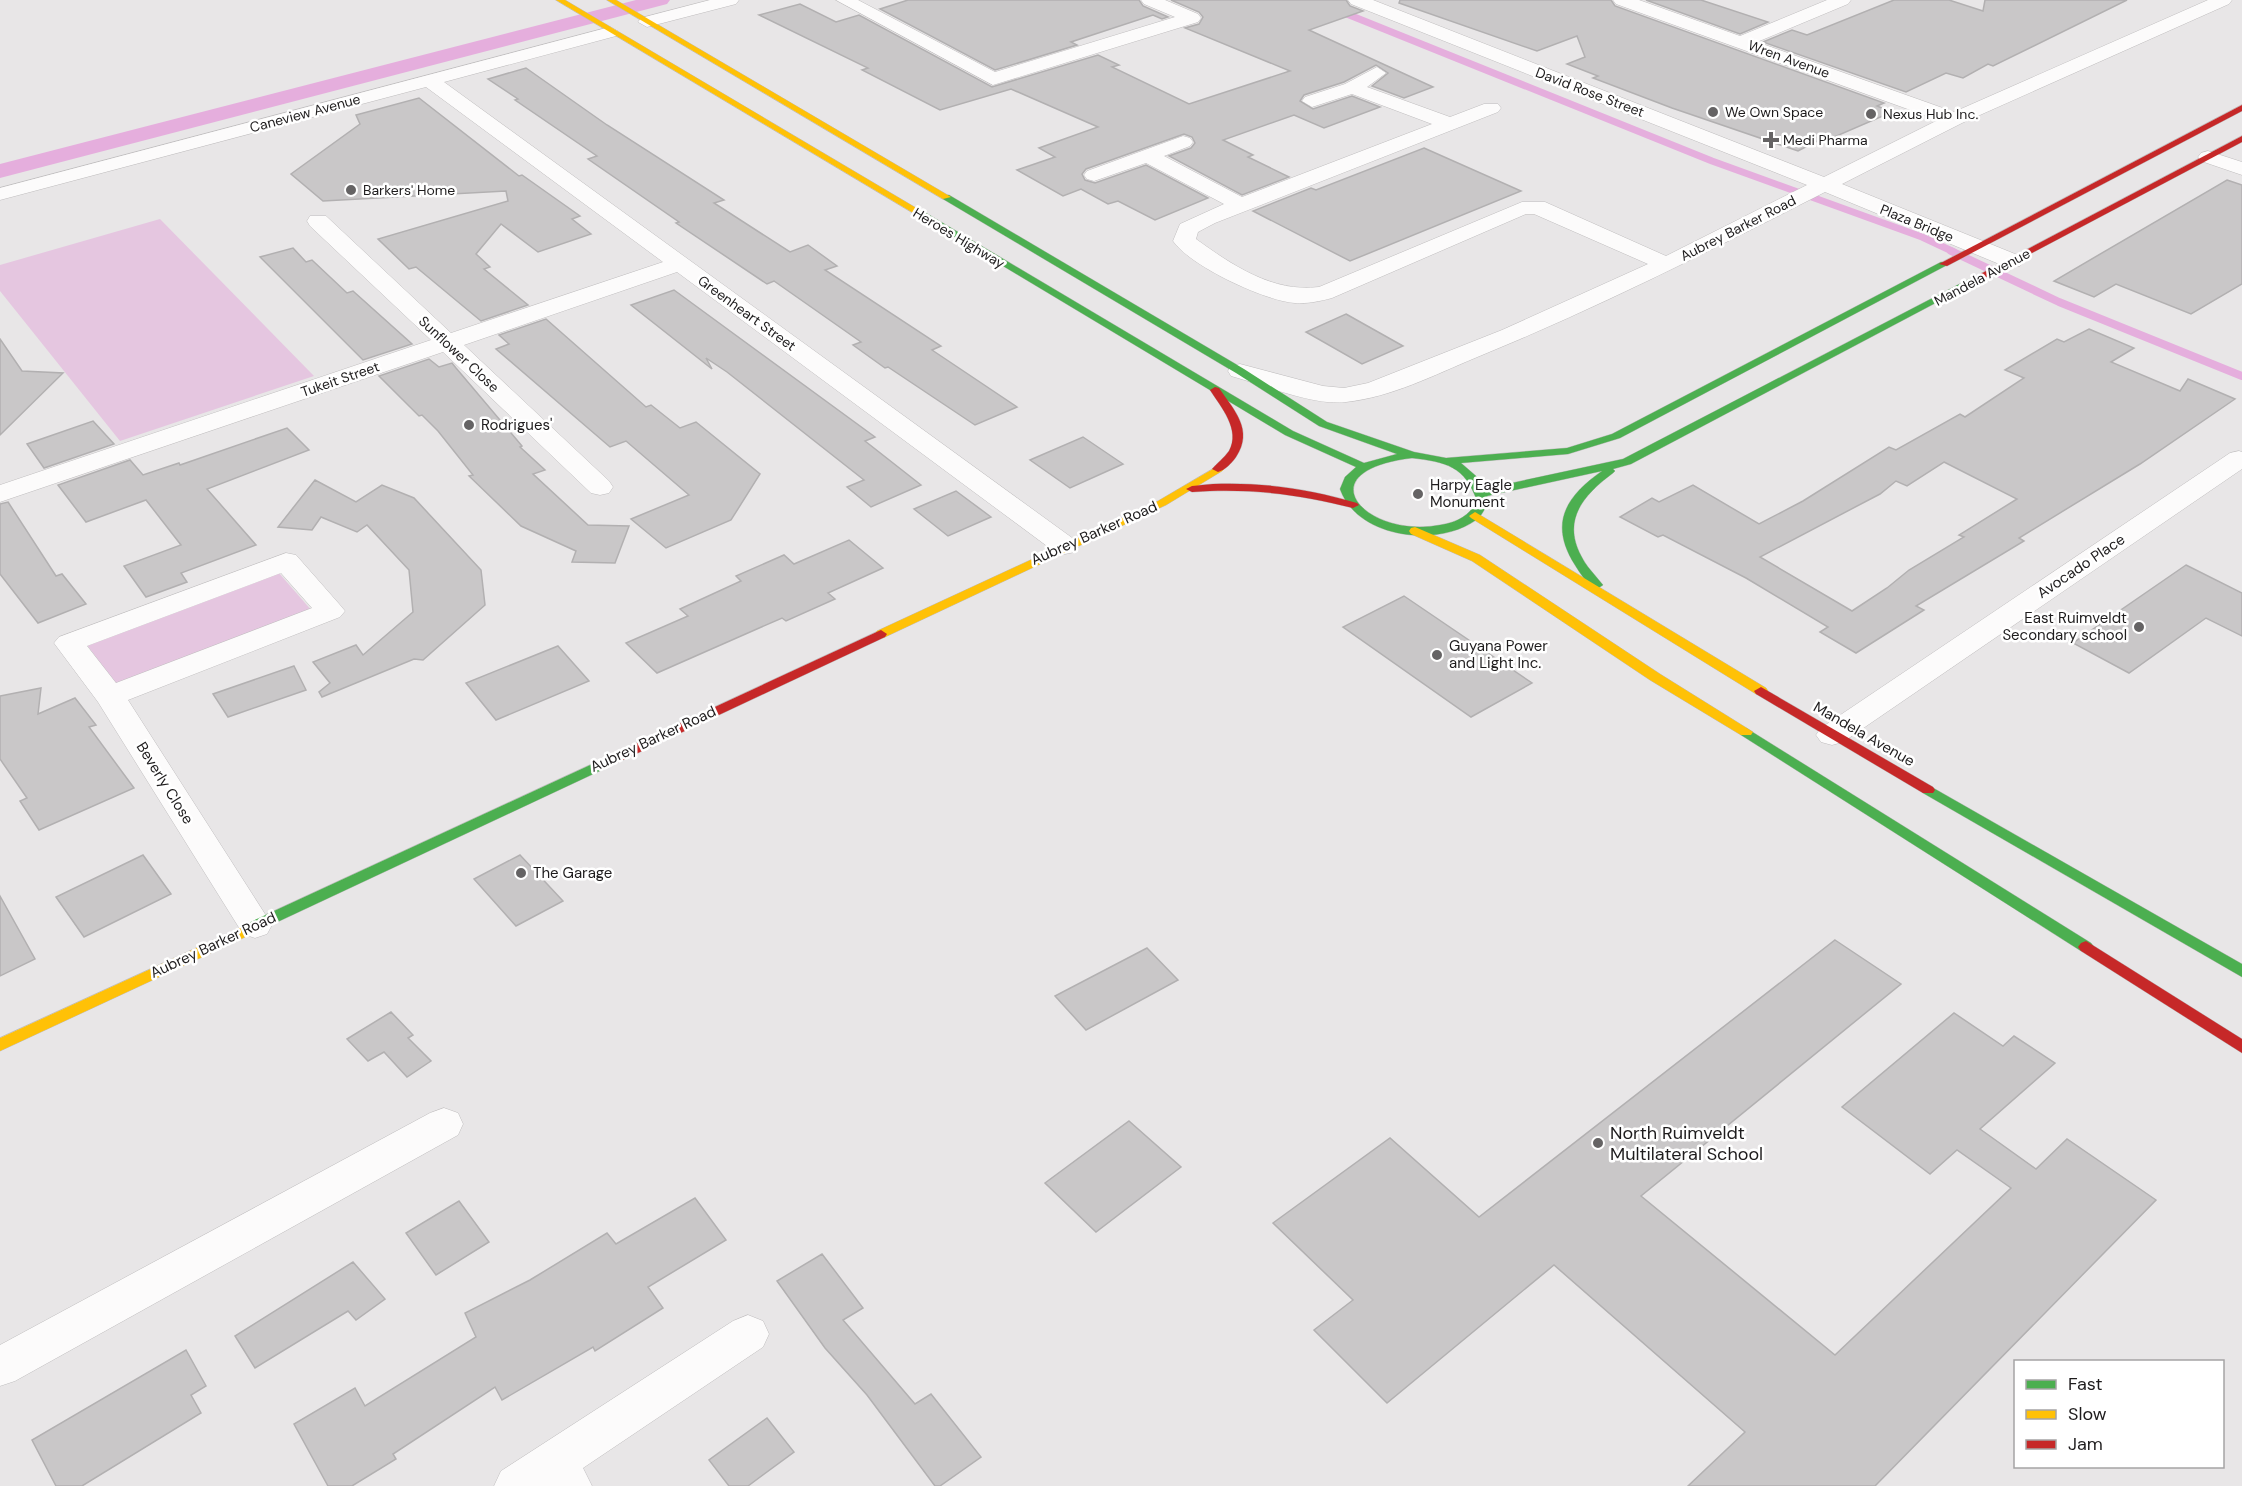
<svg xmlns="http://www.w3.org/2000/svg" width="2242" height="1486" viewBox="0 0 2242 1486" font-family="'DM Sans',sans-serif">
<rect width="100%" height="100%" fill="#e8e6e7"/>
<g fill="#e5c6e0">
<polygon points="160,219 314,376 120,441 0,291 0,265"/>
<polygon points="278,572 312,611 118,688 87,645"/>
</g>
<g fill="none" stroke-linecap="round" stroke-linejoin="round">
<polyline stroke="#e5aedd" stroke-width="7" points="1312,0 1712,161 1922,237 1954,252"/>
<polyline stroke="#e5aedd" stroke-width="8" points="1951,251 2059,302 2242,376"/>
<polygon fill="#e5aedd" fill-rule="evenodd" points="636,0 670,0 667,4 0,178 0,164"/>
</g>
<g fill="#c9c7c8" stroke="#b2b0b1" stroke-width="1.5" fill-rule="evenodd">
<polygon points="908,0 1139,0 1143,6 1168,17 1162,19 1153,15 1071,42 1077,45 995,70 880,9"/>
<polygon points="1171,0 1346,0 1350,6 1363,11 1309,30 1433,87 1404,98 1372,86 1388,73 1376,65 1344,82 1304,95 1300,101 1313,109 1352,96 1380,107 1324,128 1294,115 1223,140 1253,155 1248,157 1289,177 1242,195 1169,156 1191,148 1195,143 1192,137 1184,134 1086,169 1082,174 1085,180 1095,183 1146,165 1208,198 1155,220 1118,201 1108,204 1081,189 1063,196 1017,170 1055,157 1039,148 1098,127 1011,89 940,110 862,70 868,68 759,15 800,4 836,22 859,15 992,87 1098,55 1119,65 1112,67 1189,104 1290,71 1185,28 1199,24 1203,17 1199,12"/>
<polygon points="1400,0 1611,0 1615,6 1884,103 1877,106 1892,112 1832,138 1827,136 1798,151 1672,108 1593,78 1598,76 1567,64 1585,57 1577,36 1537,51 1399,3"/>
<polygon points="1646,0 1701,0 1768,22 1740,34"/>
<polygon points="1894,0 1949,0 1983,11 1985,0 2127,0 1993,66 1988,64 1963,78 1946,73 1906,92 1763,42 1792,30 1807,35"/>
<polygon points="526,68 607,125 724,200 714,203 790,252 808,245 837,266 825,270 941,346 932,350 1017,407 975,425 888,367 885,368 853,345 861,342 774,281 767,284 676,223 679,222 588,159 597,156 515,100 518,99 488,79"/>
<polygon points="419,98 519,176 522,175 580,216 572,219 591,234 538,252 501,224 476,254 490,267 484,269 528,305 481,321 416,267 409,269 378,239 508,201 506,191 323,201 291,174 360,124 356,115"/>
<polygon points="1424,148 1521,191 1350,261 1253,211 1311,188 1316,190"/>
<polygon points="2227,180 2242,185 2242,284 2191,314 2116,284 2094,297 2054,281"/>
<polygon points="293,248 306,262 312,260 347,293 353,291 412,344 363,360 260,257"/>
<polygon points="674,290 875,437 865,441 921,485 871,507 847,487 864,480 727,372 706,358 712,369 631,305"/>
<polygon points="1346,314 1403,346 1362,364 1306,332"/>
<polygon points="546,319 646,407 651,405 680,428 696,422 760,474 731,520 666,548 631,519 689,495 626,441 610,447 496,349 509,344 499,335"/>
<path d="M2089 329 2134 348 2111 362 2180 391 2188 379 2235 399 2140 464 2019 538 2024 541 1916 606 1924 610 1856 653 1820 632 1828 627 1746 578 1663 535 1658 537 1620 517 1652 498 1659 502 1693 485 1759 524 1803 501 1889 447 1896 450 1960 414 1965 417 2024 378 2005 370 2057 339 2064 342ZM1944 462 2017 499 1959 535 1964 537 1909 570 1887 588 1852 611 1760 557 1880 494 1896 481 1907 486Z"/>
<polygon points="0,339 22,371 63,373 0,435"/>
<polygon points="429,359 439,367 452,363 456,368 522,446 520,447 545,470 533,474 588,525 629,526 615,563 572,562 576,551 521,526 469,476 473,475 438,431 422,415 419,416 379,376"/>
<polygon points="93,421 114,444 44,468 27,444"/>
<polygon points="287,428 309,450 207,489 256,545 181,573 187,582 146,597 124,566 181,545 146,500 86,522 58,485 130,460 143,475 179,463 180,465"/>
<polygon points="1083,437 1123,464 1070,488 1030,460"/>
<polygon points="315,480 356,502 382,485 414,498 481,570 485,605 423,660 414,659 322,697 319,692 330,683 313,662 356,645 363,655 413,612 409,570 367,525 357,532 321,517 312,530 278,527"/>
<polygon points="956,491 991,517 948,536 914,509"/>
<polygon points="8,502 56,576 62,574 86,604 38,623 0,574 0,504"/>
<polygon points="849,540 883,568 828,593 835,599 786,621 782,618 657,673 626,643 688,616 680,609 741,581 736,576 784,555 794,564"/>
<polygon points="2186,565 2242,593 2242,636 2206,618 2129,673 2073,643"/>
<polygon points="1404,596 1532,683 1471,717 1343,627"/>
<polygon points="558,646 589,681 496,720 466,683"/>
<polygon points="294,666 306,690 228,717 213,694"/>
<polygon points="41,688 38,714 75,698 96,725 89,727 134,788 39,830 20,801 27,798 0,759 0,696"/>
<polygon points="143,855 171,894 84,937 56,897"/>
<polygon points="520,855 563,901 516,926 474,879"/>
<polygon points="0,896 35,959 0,976"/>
<polygon points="1835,940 1901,984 1641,1196 1835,1355 2011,1188 1957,1150 1930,1174 1842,1107 1954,1013 2003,1046 2014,1036 2055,1063 1980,1129 2036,1169 2067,1139 2156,1200 1875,1486 1688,1486 1745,1432 1554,1265 1387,1403 1314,1330 1353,1300 1273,1223 1390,1138 1479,1217"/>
<polygon points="1147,948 1178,980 1086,1030 1055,996"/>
<polygon points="391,1012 413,1035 408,1038 431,1061 407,1077 384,1052 368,1061 347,1039"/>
<polygon points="1129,1121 1181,1167 1096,1232 1045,1183"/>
<polygon points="695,1198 726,1240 648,1287 663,1308 595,1351 593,1347 502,1400 495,1387 393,1454 396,1459 352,1486 328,1486 294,1424 355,1388 365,1406 476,1337 465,1313 530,1280 607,1233 616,1244"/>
<polygon points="459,1201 489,1242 436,1275 406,1233"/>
<polygon points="822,1254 863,1308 843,1320 915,1404 931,1394 981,1457 940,1486 935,1486 867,1395 825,1348 777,1281"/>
<polygon points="353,1262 385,1299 356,1320 348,1311 255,1368 235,1336"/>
<polygon points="186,1350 206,1386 191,1395 201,1413 82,1486 56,1486 32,1440"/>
<polygon points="767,1418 794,1452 748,1486 729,1486 709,1460"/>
</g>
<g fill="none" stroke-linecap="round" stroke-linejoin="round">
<g stroke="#bfbdbe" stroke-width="1">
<g id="street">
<polygon points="710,0 739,0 736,4 647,27 638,22 641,18"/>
<polygon points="836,0 858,0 995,72 1175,17 1144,4 1141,0 1165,0 1198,14 1201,18 1198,22 993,85"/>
<path d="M1348 0H1373L1824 177 1938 120 1616 4 1613 0H1639L1740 36 1827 0H1851L1848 4 1757 42 1954 112 2208 0H2232L2229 4 1962 123 1842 184 2020 256 2023 261 2020 266H2004L1825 192C1710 251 1595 309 1475 358 1434 375 1392 397 1346 402 1314 406 1264 385 1231 376L1228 371 1231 366 1240 364 1323 386 1344 388 1368 383 1502 330 1648 264 1534 214H1526L1332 298C1321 301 1307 304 1295 303 1265 301 1190 266 1173 241L1180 224 1224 204 1146 163 1094 181 1087 179 1084 175 1087 171 1183 136 1190 138 1193 142 1190 146 1164 156 1242 197 1432 124 1352 94 1312 107 1302 101 1305 97 1345 84 1377 67 1386 73 1367 87 1450 117 1484 104H1498L1501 108 1498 112 1215 223 1198 232 1196 239C1232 265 1273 293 1319 287L1522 202H1545L1666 256 1807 185 1351 4Z"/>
<polygon points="610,27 619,32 616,36 444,82 1075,540 1079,546 1075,552 1065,554 1055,552 677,272 464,345 609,481 613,487 609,493 600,495 591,493 443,352 0,502 0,485 431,340 310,226 307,221 310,216 326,216 451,333 663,262 426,87 0,200 0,188"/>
<polygon points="2208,151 2242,162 2242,175 2201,161 2198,157 2201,153"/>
<polygon points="2239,451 2242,452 2242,469 1843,742 1832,745 1821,742 1816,735 1821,728 2230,453"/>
<path d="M286 553 296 555 340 605 345 611 340 617 128 700 272 925 267 934 255 938 243 934 98 702 54 643 59 637ZM281 573 312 608 116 683 87 646Z"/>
<polygon points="444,1108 458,1113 463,1124 458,1135 15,1381 0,1386 0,1345 430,1113"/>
<polygon points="748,1315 763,1321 769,1334 763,1347 583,1468 592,1486 494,1486 501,1471 733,1321"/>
</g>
</g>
<g stroke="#bfbdbe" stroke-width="1">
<g id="fast">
<path d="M943 195H949L1244 369 1327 422 1414 452 1446 458 1567 448 1612 434 1941 262 1949 264 1620 438 1568 454 1461 463 1476 476 1484 489 1623 459 1971 278 1979 280 1631 464 1613 469 1615 471 1613 473C1578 499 1559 526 1588 567 1593 573 1598 579 1603 585L1597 589C1588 586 1580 573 1575 565 1549 524 1565 497 1602 471L1487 496 1489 501C1485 508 1482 516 1476 520 1437 548 1357 538 1340 489L1345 477 1356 467 1285 435 918 215 926 213 1293 431 1364 463 1397 454 1319 426 1236 373 943 199ZM1412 458C1446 462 1465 466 1477 501 1469 516 1458 522 1440 525 1366 539 1303 471 1412 458Z"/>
<polygon points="1746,728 2091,943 2094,947 2091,951 2081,951 1741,735 1739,732"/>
<polygon points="601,760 606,762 608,765 606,768 256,932 246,932 244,928 246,924"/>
<polygon points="1928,785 2242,964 2242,977 1923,793 1921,790 1923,787"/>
</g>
</g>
<g stroke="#bfbdbe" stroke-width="1">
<g id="slow">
<polygon points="556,0 565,0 928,215 920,217"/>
<polygon points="607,0 616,0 951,197 943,199"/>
<polygon points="1218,466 1224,469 1222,471 1166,505 885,637 881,638 875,634 877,631 1158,501"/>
<polygon points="1475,512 1766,688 1768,691 1761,695 1756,694 1471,518 1469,516"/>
<polygon points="1415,527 1480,555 1660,674 1753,732 1751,735 1741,735 1650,680 1472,561 1411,534 1409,531 1411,528"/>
<polygon points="251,923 256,924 258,928 256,932 0,1051 0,1038"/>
</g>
</g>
<g stroke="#bfbdbe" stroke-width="1">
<g id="jam">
<polygon points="2242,105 2242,111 1947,266 1939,264"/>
<polygon points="2242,136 2242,142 1977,282 1969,280"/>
<path d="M1215 387 1219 388C1234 410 1254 430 1236 457 1232 463 1225 470 1218 472L1212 469C1217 463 1224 458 1229 451 1241 430 1221 407 1210 390Z"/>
<path d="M1213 484C1263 482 1309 489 1357 503L1359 505 1353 508C1297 494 1250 488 1192 492L1186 489 1192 486Z"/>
<polygon points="881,630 887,634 885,637 606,768 596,768 594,765 596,762"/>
<polygon points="1761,687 1933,787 1935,790 1933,793 1923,793 1756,694 1754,691"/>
<polygon points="2086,941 2242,1039 2242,1053 2081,951 2078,947 2081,943"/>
</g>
</g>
<use href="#street" fill="#fcfbfb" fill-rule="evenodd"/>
<use href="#fast" fill="#4caf50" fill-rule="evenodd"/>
<use href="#slow" fill="#ffc107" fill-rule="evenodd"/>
<use href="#jam" fill="#c62828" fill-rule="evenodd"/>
</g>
<g fill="#656364" stroke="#fff" stroke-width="2">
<circle cx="1713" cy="112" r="6"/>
<circle cx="1871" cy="114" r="6"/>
<path d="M1768 131h6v6h6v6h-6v6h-6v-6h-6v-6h6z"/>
<circle cx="351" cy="190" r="6"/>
<circle cx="469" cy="425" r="6"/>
<circle cx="1418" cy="494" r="6"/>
<circle cx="2139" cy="627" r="6"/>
<circle cx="1437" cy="655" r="6"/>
<circle cx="521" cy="873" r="6"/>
<circle cx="1598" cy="1143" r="6"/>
</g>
<g text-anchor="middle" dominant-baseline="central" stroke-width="5" stroke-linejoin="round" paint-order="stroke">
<g font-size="14" fill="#1e1c1d" stroke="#fff">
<text transform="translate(1789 59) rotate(20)">Wren Avenue</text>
<text transform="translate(1590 92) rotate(21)">David Rose Street</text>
<text transform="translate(305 113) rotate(-15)">Caneview Avenue</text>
<text transform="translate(1917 223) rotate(22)">Plaza Bridge</text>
<text transform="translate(1738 228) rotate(-27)">Aubrey Barker Road</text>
<text transform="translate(959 238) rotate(31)">Heroes Highway</text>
<text transform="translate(1982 277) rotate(-28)">Mandela Avenue</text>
<text transform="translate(747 313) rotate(36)">Greenheart Street</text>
<text transform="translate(459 354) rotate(43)">Sunflower Close</text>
<text transform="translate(340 379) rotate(-19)">Tukeit Street</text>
</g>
<g font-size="14" fill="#1e1c1d" stroke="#fff" text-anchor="start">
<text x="1725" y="112">We Own Space</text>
<text x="1883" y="114">Nexus Hub Inc.</text>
<text x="1783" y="140">Medi Pharma</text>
<text x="363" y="190">Barkers' Home</text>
</g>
<g font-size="15" fill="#1e1c1d" stroke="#fff" text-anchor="start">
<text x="481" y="425">Rodrigues'</text>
<text x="1430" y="485">Harpy Eagle<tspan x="1430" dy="17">Monument</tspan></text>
<text x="2127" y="618" text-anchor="end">East Ruimveldt<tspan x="2127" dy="17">Secondary school</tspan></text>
<text x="1449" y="646">Guyana Power<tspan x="1449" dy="17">and Light Inc.</tspan></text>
<text x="533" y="873">The Garage</text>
</g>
<g font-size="15" fill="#1e1c1d" stroke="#fff">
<text transform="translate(1094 533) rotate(-24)">Aubrey Barker Road</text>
<text transform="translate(2081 566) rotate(-34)">Avocado Place</text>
<text transform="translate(1864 734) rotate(30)">Mandela Avenue</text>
<text transform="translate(653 739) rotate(-25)">Aubrey Barker Road</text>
<text transform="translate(165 783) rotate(58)">Beverly Close</text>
<text transform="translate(213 945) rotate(-25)">Aubrey Barker Road</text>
</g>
<g font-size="18" fill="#1e1c1d" stroke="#fff" text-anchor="start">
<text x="1610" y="1133">North Ruimveldt<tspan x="1610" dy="21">Multilateral School</tspan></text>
</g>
</g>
<rect x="2014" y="1360" width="210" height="108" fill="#ffffff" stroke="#a5a4a5" stroke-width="1.5"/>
<rect x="2026" y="1380" width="30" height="9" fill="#4caf50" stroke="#a5a4a5" stroke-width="1.5"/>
<text x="2068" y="1390" font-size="18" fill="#1e1c1d">Fast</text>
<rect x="2026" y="1410" width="30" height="9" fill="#ffc107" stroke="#a5a4a5" stroke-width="1.5"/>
<text x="2068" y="1420" font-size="18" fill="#1e1c1d">Slow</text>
<rect x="2026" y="1440" width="30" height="9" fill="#c62828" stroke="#a5a4a5" stroke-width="1.5"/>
<text x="2068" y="1450" font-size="18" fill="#1e1c1d">Jam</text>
</svg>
